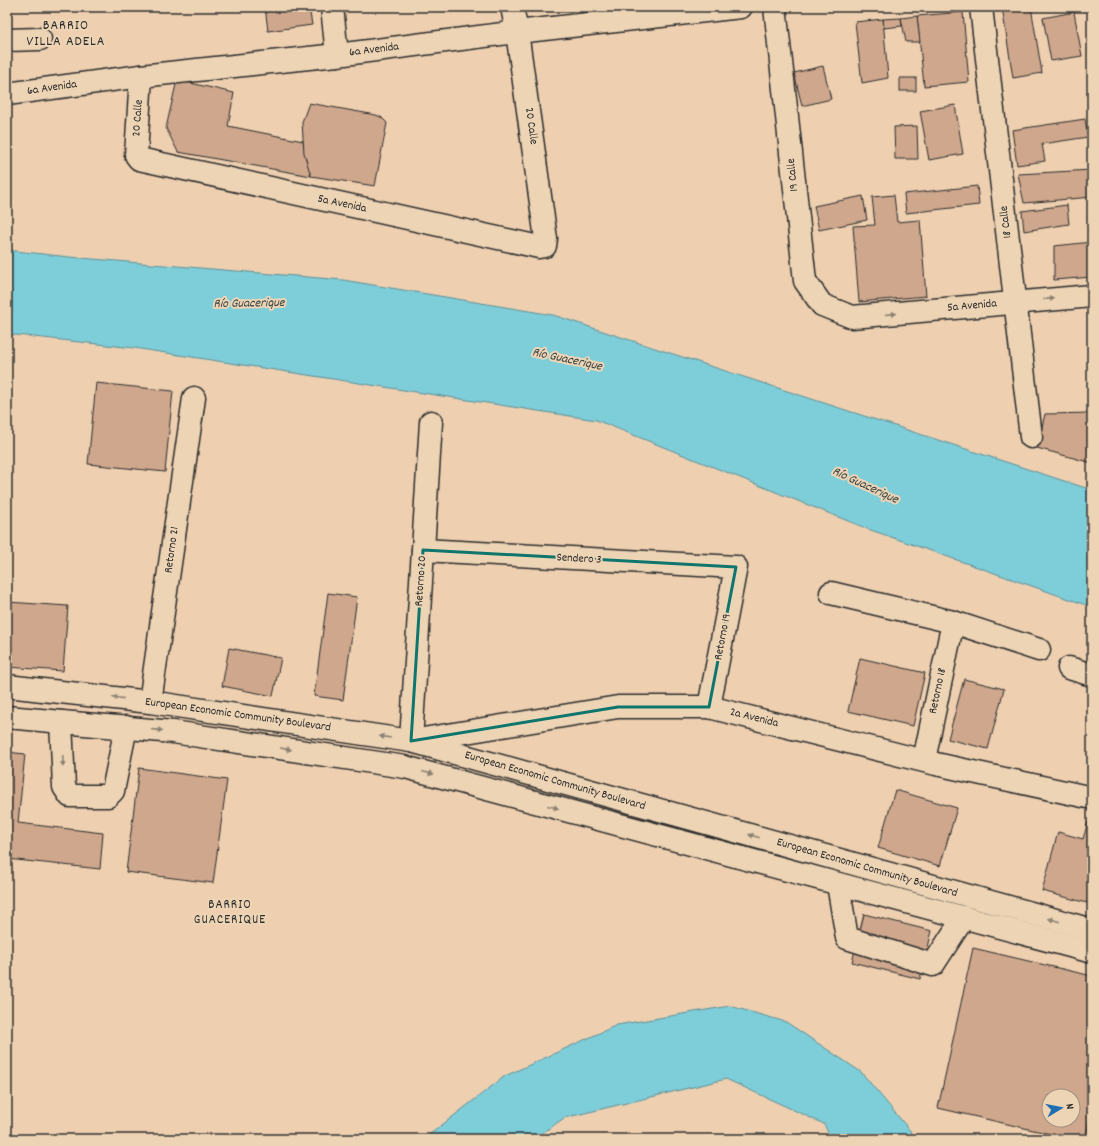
<svg xmlns="http://www.w3.org/2000/svg" width="1099" height="1146" viewBox="0 0 1099 1146" font-family="Dekko,sans-serif">
<rect width="100%" height="100%" fill="#eed0b1"/>
<filter id="ink" filterUnits="userSpaceOnUse"><feTurbulence type="fractalNoise" baseFrequency=".025" numOctaves="2"/><feDisplacementMap in="SourceGraphic" scale="8" xChannelSelector="R" yChannelSelector="G"/><feConvolveMatrix kernelMatrix="1 2 1 2 8 2 1 2 1" color-interpolation-filters="sRGB"/></filter>
<g filter="url(#ink)">
<g fill="#7eceda" stroke="#5d8d94">
<polygon points="7,250 69,257 343,280 553,315 1092,490 1092,607 868,529 596,420 134,348 7,334"/>
<polygon points="730,1006 786,1022 861,1072 917,1139 831,1139 824,1124 726,1079 564,1118 534,1139 424,1139 505,1076 617,1025"/>
</g>
<g fill="#cea78d" stroke="#2b2b2b" fill-rule="evenodd">
<polygon points="265,7 309,7 312,25 268,31"/>
<polygon points="1002,7 1031,7 1042,73 1013,78"/>
<polygon points="963,12 969,82 924,86 917,16"/>
<polygon points="1074,12 1082,56 1051,61 1043,18"/>
<polygon points="917,16 920,42 906,42 901,18"/>
<polygon points="901,18 902,26 884,28 883,19"/>
<polygon points="883,19 888,78 862,83 855,22"/>
<polygon points="823,66 831,99 802,106 794,73"/>
<rect x="900" y="78" width="16" height="13"/>
<polygon points="177,80 234,93 228,126 303,141 311,176 178,152 166,128"/>
<polygon points="309,103 376,115 381,117 387,123 375,186 311,176 304,153 302,122"/>
<polygon points="955,105 963,154 929,160 920,111"/>
<polygon points="1085,119 1088,137 1042,144 1045,161 1017,165 1012,130"/>
<polygon points="917,126 918,159 895,159 894,127"/>
<polygon points="1092,170 1092,197 1024,203 1018,174"/>
<polygon points="977,186 979,205 906,213 904,194"/>
<polygon points="894,195 897,222 920,220 926,296 859,302 853,226 875,225 872,197"/>
<polygon points="863,196 867,220 819,230 814,206"/>
<polygon points="1067,205 1069,224 1024,231 1022,211"/>
<polygon points="1092,206 1092,218 1089,207"/>
<polygon points="1092,242 1092,277 1054,280 1054,246"/>
<polygon points="96,383 173,391 165,472 88,464"/>
<polygon points="1092,413 1092,463 1037,448 1045,414"/>
<polygon points="328,593 357,597 343,700 314,696"/>
<polygon points="7,602 68,606 63,671 7,667"/>
<polygon points="229,648 281,658 273,696 222,686"/>
<polygon points="860,658 925,673 913,726 848,711"/>
<polygon points="964,679 1004,689 988,749 948,739"/>
<polygon points="7,752 25,754 18,823 103,833 100,869 7,859"/>
<polygon points="139,768 227,780 213,883 126,872"/>
<polygon points="895,790 957,808 940,866 878,848"/>
<polygon points="1088,822 1092,823 1092,885 1087,903 1042,891 1058,832 1083,839"/>
<polygon points="864,914 932,931 920,979 852,962"/>
<path d="M973 948 1092 976V1109L1085 1139H1072L938 1108ZM1049 1096H1073V1120H1049Z"/>
</g>
<g fill="none" stroke-linecap="round" stroke-linejoin="round">
<g stroke="#2b2b2b" stroke-width="25">
<g id="minor">
<polyline points="332,7 337,55"/>
<polyline points="775,7 805,281 822,305 852,317 1092,296"/>
<polyline points="981,7 1031,437"/>
<polyline points="7,40 40,39"/>
<polyline points="141,76 136,155 139,159 539,247 545,246 546,239 517,32 512,7"/>
<polyline points="7,94 141,76 337,55 517,32 741,7"/>
<polyline points="431,422 411,741 618,707 709,707 936,764 1092,798"/>
<polyline points="423,550 736,567 709,707"/>
<polyline points="831,593 953,622 1039,650"/>
<polyline points="1069,668 1092,675"/>
<polyline points="150,702 194,398"/>
<polyline points="61,722 64,787 70,796 108,796 113,791 126,727"/>
<polyline points="924,760 953,622"/>
<polyline points="838,884 847,938 933,965 964,917"/>
</g>
</g>
<g stroke="#2b2b2b" stroke-width="25">
<g id="major">
<polyline points="7,686 150,702 411,741 1092,930"/>
<polyline points="7,717 173,732 405,767 1092,952"/>
</g>
</g>
<use href="#minor" stroke="#edd4b5" stroke-width="22"/>
<use href="#major" stroke="#edd4b5" stroke-width="22"/>
</g>
<defs><path id="oneway-solid" d="M-6-.8H1V-3.2L6.5 0L1 3.2V.8H-6Z"/></defs>
<g fill="#8c8070">
<use href="#oneway-solid" transform="translate(1049 299) rotate(-5)"/>
<use href="#oneway-solid" transform="translate(891 314) rotate(-5)"/>
<use href="#oneway-solid" transform="translate(118 698) rotate(-174)"/>
<use href="#oneway-solid" transform="translate(157 730) rotate(5)"/>
<use href="#oneway-solid" transform="translate(385 737) rotate(-171)"/>
<use href="#oneway-solid" transform="translate(286 749) rotate(9)"/>
<use href="#oneway-solid" transform="translate(63 761) rotate(87)"/>
<use href="#oneway-solid" transform="translate(428 773) rotate(15)"/>
<use href="#oneway-solid" transform="translate(553 807) rotate(15)"/>
<use href="#oneway-solid" transform="translate(754 836) rotate(-164)"/>
<use href="#oneway-solid" transform="translate(1054 920) rotate(-164)"/>
</g>
</g>
<path fill="none" stroke="#0f766e" stroke-width="3" stroke-linejoin="round" d="M423 550 736 567 709 707H618L411 741Z"/>
<g text-anchor="middle" dominant-baseline="central" stroke-width="4" stroke-linejoin="round" paint-order="stroke">
<g font-size="12" fill="#2b2b2b" stroke="#edd4b5">
<text transform="translate(374 50) rotate(-7)">6a Avenida</text>
<text transform="translate(52 88) rotate(-8)">6a Avenida</text>
<text transform="translate(138 118) rotate(-86)">20 Calle</text>
<text transform="translate(531 126) rotate(82)">20 Calle</text>
<text transform="translate(793 175) rotate(-96)">19 Calle</text>
<text transform="translate(342 204) rotate(12)">5a Avenida</text>
<text transform="translate(1006 222) rotate(-97)">18 Calle</text>
<text transform="translate(972 306) rotate(-5)">5a Avenida</text>
<text transform="translate(172 550) rotate(-82)">Retorno 21</text>
<text transform="translate(579 559) rotate(3)">Sendero 3</text>
<text transform="translate(421 581) rotate(-86)">Retorno 20</text>
<text transform="translate(723 637) rotate(-79)">Retorno 19</text>
<text transform="translate(938 691) rotate(-78)">Retorno 18</text>
<text transform="translate(238 715) rotate(8)">European Economic Community Boulevard</text>
<text transform="translate(754 718) rotate(14)">2a Avenida</text>
<text transform="translate(555 781) rotate(16)">European Economic Community Boulevard</text>
<text transform="translate(867 868) rotate(16)">European Economic Community Boulevard</text>
</g>
<g font-size="13" font-style="italic" fill="#374345" stroke="#edd4b5">
<text transform="translate(249 304) rotate(-1)">Río Guacerique</text>
<text transform="translate(567 360) rotate(12)">Río Guacerique</text>
<text transform="translate(865 486) rotate(25)">Río Guacerique</text>
</g>
<g font-size="13" letter-spacing="1" fill="#2b2b2b" stroke="#edd4b5">
<text x="230" y="905">BARRIO<tspan x="230" dy="15">GUACERIQUE</tspan></text>
</g>
<g font-size="14" letter-spacing="1" fill="#2b2b2b" stroke="#edd4b5">
<text x="66" y="26">BARRIO<tspan x="66" dy="16">VILLA ADELA</tspan></text>
</g>
</g>
<rect width="1099" height="1146" fill="none" stroke="#edd4b5" stroke-width="24"/>
<rect x="12" y="12" width="1075" height="1122" fill="none" stroke="#2b2b2b" stroke-width="1.5" filter="url(#ink)"/>
<g transform="translate(1061 1108) rotate(80)"><circle r="19" fill="#edd4b5" stroke="#9f907e"/>
<path d="M0-3L7 15L0 10L-7 15Z" fill="#1f6fb2"/>
<text y="-6" font-size="11" font-weight="bold" text-anchor="middle" fill="#2b2b2b">N</text>
</g>
</svg>
